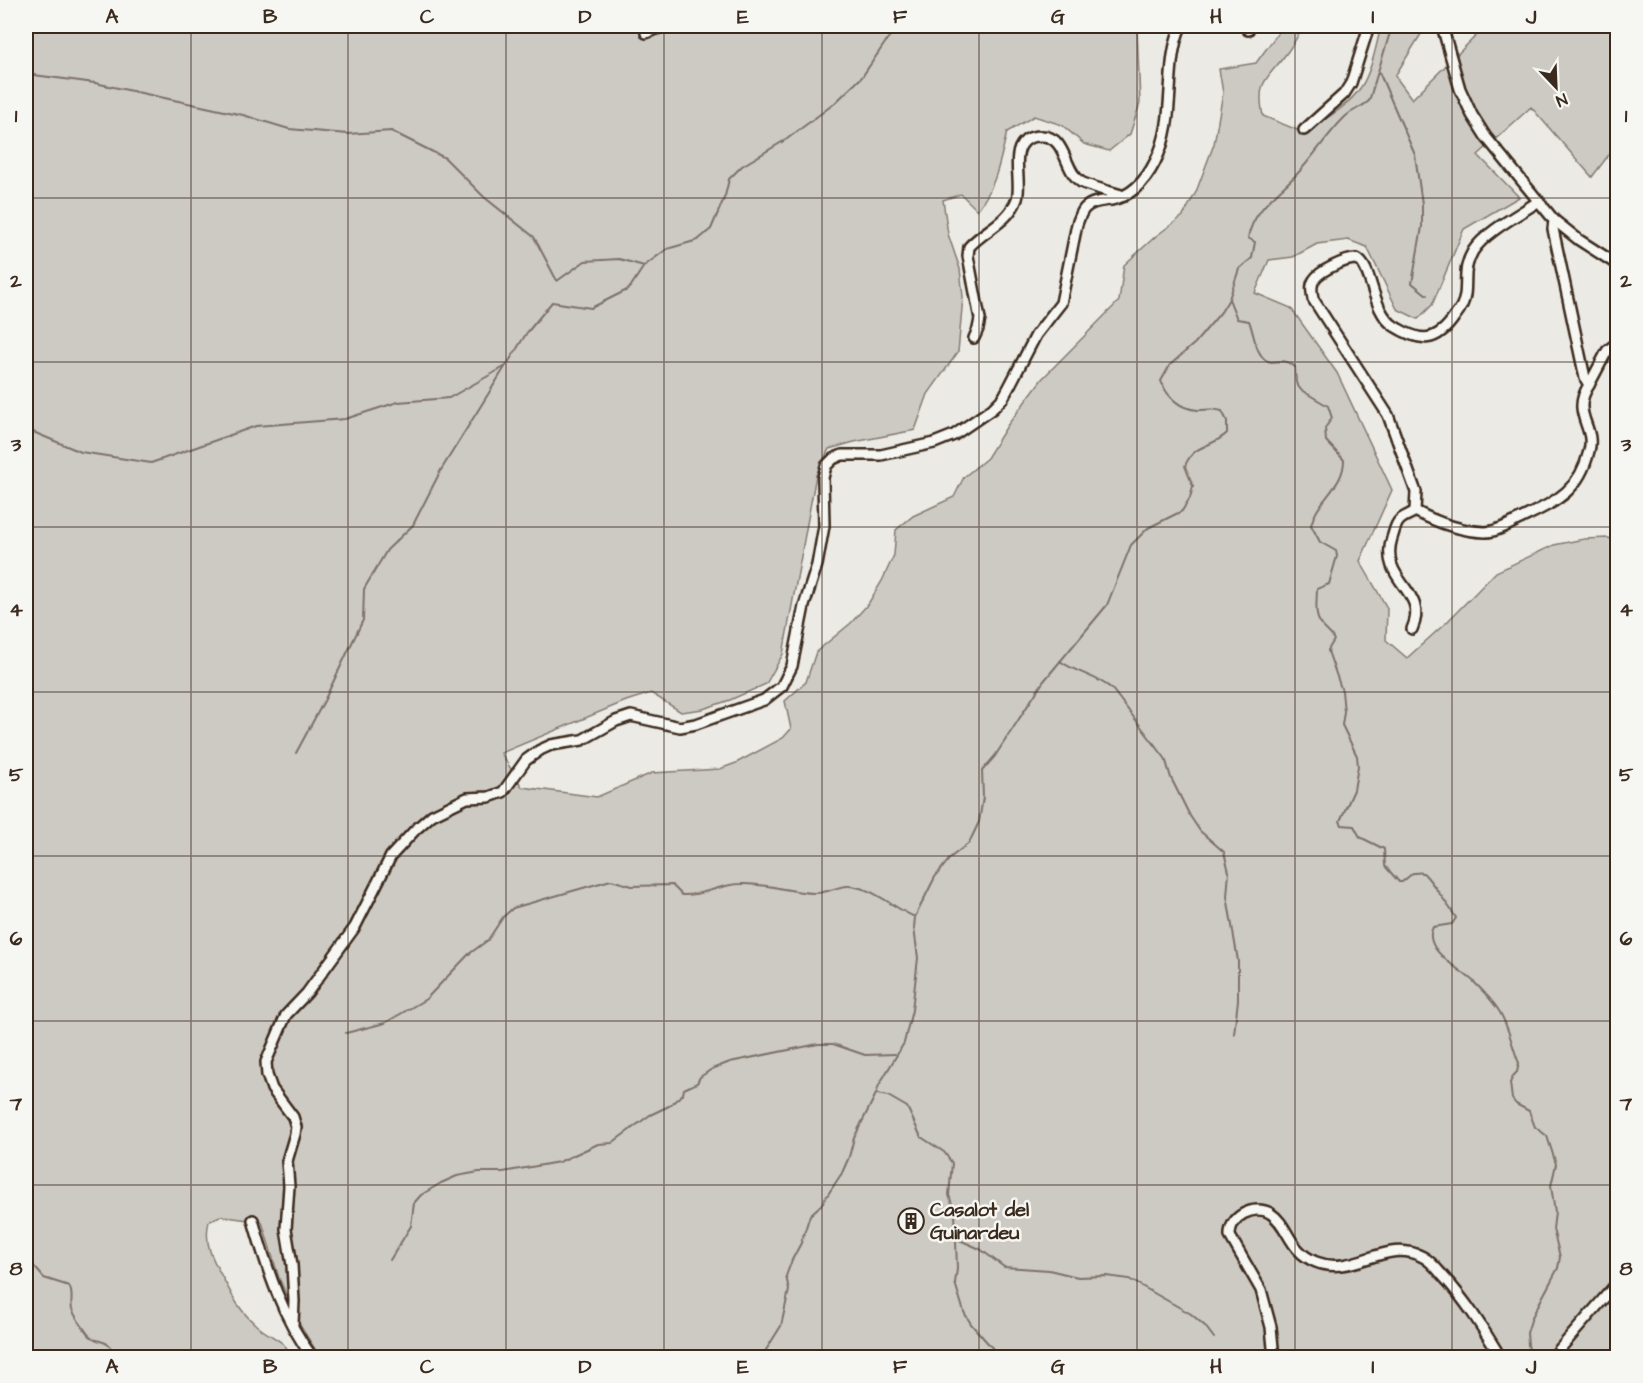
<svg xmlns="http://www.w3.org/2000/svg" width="1643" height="1383" viewBox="0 0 1643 1383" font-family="'Architects Daughter',sans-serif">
<rect width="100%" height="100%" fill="#ebeae5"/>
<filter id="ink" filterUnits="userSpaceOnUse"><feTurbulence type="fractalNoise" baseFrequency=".0167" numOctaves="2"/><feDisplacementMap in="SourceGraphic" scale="12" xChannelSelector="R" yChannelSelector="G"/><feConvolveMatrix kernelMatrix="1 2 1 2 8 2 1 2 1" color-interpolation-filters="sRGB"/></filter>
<g filter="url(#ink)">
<path fill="#cdcac4" stroke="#847a71" stroke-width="1.5" d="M26 26H1137L1140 103 1130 134 1109 151 1084 144 1062 125 1034 116 1007 132C1000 160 996 188 977 210L961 194 943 200 948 234 960 269 963 297 958 352 928 394 915 430 854 442 829 449 816 475 783 654 766 684 730 700 703 709 681 712 651 693 626 701 501 753 522 787 597 797 652 773 720 769 736 763 783 738 791 729 785 701 806 682 816 652 851 623 868 604 882 581 894 555 896 530 913 516 954 497 964 477 987 458 1007 426 1042 379 1119 301 1124 265 1156 236 1183 216 1196 192 1214 144 1223 93 1219 69 1256 63 1283 26H1304C1298 35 1293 45 1286 54 1267 80 1256 80 1263 116L1302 132C1322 122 1348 107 1361 87 1372 70 1376 46 1381 26H1426L1395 76 1412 99 1486 26H1617V144L1592 177 1531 107 1478 155 1519 197 1464 229 1432 305 1418 319 1397 309 1367 247 1348 240 1317 244 1293 257 1269 260 1255 293 1291 308 1337 373 1392 490 1360 561 1387 608 1386 640 1407 658 1448 621 1496 572 1554 545 1584 539 1609 538 1617 543V1357H320L301 1327 279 1278 262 1222 220 1216 209 1221C203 1245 214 1262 225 1282 235 1301 239 1309 255 1324 263 1332 273 1336 282 1343 287 1347 290 1353 294 1357H26Z"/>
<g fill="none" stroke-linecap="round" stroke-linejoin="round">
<g stroke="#7c7167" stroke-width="2">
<polyline points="1379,72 1415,155 1422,204 1422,227 1412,283 1427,295"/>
<polyline points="26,74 95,83 243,115 289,129 348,134 391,131 445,158 484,197 534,237 557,281 585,261 619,259 644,266"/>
<path d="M1229 299 1237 319 1249 321C1254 332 1256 362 1272 362 1282 361 1287 360 1295 367L1296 383 1301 390 1328 406 1332 418 1325 428 1326 441 1344 460C1344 487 1317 500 1311 525L1320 542 1336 551 1337 556 1329 584 1317 589C1317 599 1314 616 1321 624 1325 631 1331 632 1334 640L1328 650 1329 654 1342 691 1344 712 1342 725 1357 756 1358 766 1354 790 1340 821 1342 825 1354 826 1360 837 1384 849 1385 866 1399 882H1402L1413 873C1417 873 1420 872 1423 873 1427 875 1453 912 1456 918L1452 924 1433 927C1421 950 1461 969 1474 982 1483 991 1493 1001 1499 1011 1509 1026 1512 1047 1519 1063L1517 1072 1513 1076 1510 1083 1512 1099 1516 1104 1529 1111 1535 1127 1547 1136 1556 1164 1551 1186 1555 1212 1553 1229 1560 1257 1558 1268 1532 1317 1527 1333 1528 1345 1532 1358"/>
<polyline points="26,429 81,452 151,463 256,426 345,419 398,402 449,398 506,366 526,334 552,302 591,308 629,289 644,266 667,249 698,240 711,229 725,196 729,179 742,166 787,139 835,103 862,77 891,34 911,26"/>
<path d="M1060 661C1076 673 1097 676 1112 689L1165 758 1171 778 1190 816 1200 831 1224 852 1229 872 1227 896 1238 961V1000L1234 1034"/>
<polyline points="296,753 324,701 363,620 364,589 387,550 413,525 441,470 505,367"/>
<path d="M346 1033 385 1023 426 999 469 954 488 940 503 917 513 908 611 880 632 886 672 885 682 895C703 896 721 884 741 884 765 883 789 892 814 893 826 894 839 885 849 886 875 888 893 908 915 917"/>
<polyline points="877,1094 888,1096 907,1107 921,1137 944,1152 952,1163 949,1195 955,1213 957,1269 955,1283 964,1312 971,1324 1001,1358"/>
<polyline points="955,1238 980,1249 1004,1267 1049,1270 1078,1277 1106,1276 1129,1279 1191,1314 1205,1326 1214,1338"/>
<path d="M26 1257 44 1278 69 1286C74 1294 70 1301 72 1309 74 1315 84 1329 88 1334 98 1346 110 1335 114 1358"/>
<polyline points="390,1260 411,1226 414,1203 421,1195 441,1183 457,1176 479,1172 503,1172 559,1162 598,1144 612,1143 650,1115 669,1106 683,1094 684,1089 697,1083 700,1077 712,1069 730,1062 818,1044 833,1044 865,1055 895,1054"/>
<path d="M761 1358 781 1326 789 1290 786 1276 792 1260 801 1243 810 1215 821 1205 842 1173 849 1157 854 1138 876 1094 879 1085 904 1043 912 1010 918 958 914 928 915 917 935 877 951 857 969 843 979 822 983 797 982 771 995 756 1043 682 1107 605 1131 545 1148 528 1182 511 1190 498 1193 486 1185 466C1194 443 1212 448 1227 433V421L1222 411C1213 408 1207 410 1198 410 1180 409 1167 397 1161 381L1170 365 1195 343 1221 312 1229 299 1239 269 1252 258 1255 242 1248 238C1253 209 1279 193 1298 173 1315 155 1328 133 1346 116 1353 110 1362 107 1369 101L1392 26"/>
</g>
<g stroke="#3b2a1e" stroke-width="14">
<g id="street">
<polyline points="1442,26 1460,89 1472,115 1486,137 1554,220 1579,240 1618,265"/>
<polyline points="1248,30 1250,26"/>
<polyline points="646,33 665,26"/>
<polyline points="1304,130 1344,94 1351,83 1369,26"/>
<path d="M974 338 978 329 980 319 968 256 969 247C984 230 1008 223 1017 199 1022 183 1011 154 1024 142 1028 137 1035 136 1041 136 1067 136 1063 170 1081 182 1088 186 1115 193 1124 196"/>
<polyline points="1589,385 1607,351 1618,342"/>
<path d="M1415 511 1416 492 1388 415 1313 299C1312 292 1310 286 1314 280 1319 271 1347 258 1357 259 1373 267 1371 311 1394 326 1421 343 1437 343 1455 316 1460 310 1464 303 1465 295 1467 278 1463 268 1473 251 1485 232 1520 214 1539 201"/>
<path d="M1415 511C1436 522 1461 531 1485 532 1497 532 1509 524 1520 519 1554 502 1579 493 1589 451 1596 426 1570 414 1589 385L1585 378 1553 229 1554 220"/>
<path d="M1412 629C1430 590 1378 582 1392 538 1394 533 1395 525 1399 521 1403 516 1410 515 1415 511"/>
<path d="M253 1220C267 1269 282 1317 313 1358"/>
<path d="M293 1324 294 1301 292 1265 286 1229 289 1186 287 1161 295 1134 296 1127 293 1117 272 1089 267 1075 266 1062 286 1015 307 993 355 927 391 856 415 830 432 815 467 798 489 797 503 792 526 760 540 750 551 745 582 740 616 721 631 716 680 727 696 724 764 700 782 686 792 666 804 606 817 565 824 526 823 478 826 466 833 459 842 455H881L934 443 954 435 992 409 1003 398 1009 387 1036 335 1061 303 1077 224C1079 219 1081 212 1085 208 1092 201 1103 201 1111 200 1132 196 1146 180 1155 162 1178 118 1163 67 1181 26"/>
<path d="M1274 1358 1271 1327 1261 1290 1230 1236C1229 1216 1254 1204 1270 1213 1289 1225 1288 1251 1316 1262 1354 1277 1386 1237 1423 1257 1431 1261 1437 1269 1443 1276 1467 1302 1482 1327 1501 1358"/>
<polyline points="1552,1358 1618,1282"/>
</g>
</g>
<use href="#street" stroke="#f6f6f2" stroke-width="9"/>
</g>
</g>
<path fill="none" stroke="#3b2a1e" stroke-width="1.5" stroke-opacity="0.55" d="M191 26V1358M348 26V1358M506 26V1358M664 26V1358M822 26V1358M979 26V1358M1137 26V1358M1295 26V1358M1452 26V1358M26 198H1618M26 362H1618M26 527H1618M26 692H1618M26 856H1618M26 1021H1618M26 1185H1618"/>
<defs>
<g id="building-ring" transform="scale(1.35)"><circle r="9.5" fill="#f6f6f2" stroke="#3b2a1e" stroke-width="1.5"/><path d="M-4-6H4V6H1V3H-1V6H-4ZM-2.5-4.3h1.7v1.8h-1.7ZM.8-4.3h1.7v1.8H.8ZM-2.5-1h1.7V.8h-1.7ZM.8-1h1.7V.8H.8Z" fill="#3b2a1e"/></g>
</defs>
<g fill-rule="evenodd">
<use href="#building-ring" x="911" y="1221"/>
</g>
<g text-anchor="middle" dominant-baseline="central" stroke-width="5" stroke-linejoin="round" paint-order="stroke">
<g font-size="20" font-weight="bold" fill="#3b2a1e" stroke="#f6f6f2" text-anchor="start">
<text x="930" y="1210">Casalot del<tspan x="930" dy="23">Guinardeu</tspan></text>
</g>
</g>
<rect width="1643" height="1383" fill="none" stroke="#f6f6f2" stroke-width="66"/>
<g transform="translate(1556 87) rotate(157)" stroke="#f6f6f2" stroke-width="4.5" paint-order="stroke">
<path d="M0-4.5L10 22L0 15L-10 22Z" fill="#3b2a1e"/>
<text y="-9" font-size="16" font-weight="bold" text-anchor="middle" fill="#3b2a1e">N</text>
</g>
<rect x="33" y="33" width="1577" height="1317" fill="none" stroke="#3b2a1e" stroke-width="2"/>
<g font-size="20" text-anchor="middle" font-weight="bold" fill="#3b2a1e">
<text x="112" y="23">A</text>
<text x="270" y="23">B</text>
<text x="427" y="23">C</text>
<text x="585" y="23">D</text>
<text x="743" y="23">E</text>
<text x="900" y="23">F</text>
<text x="1058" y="23">G</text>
<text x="1216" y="23">H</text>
<text x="1373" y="23">I</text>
<text x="1531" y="23">J</text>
<text x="16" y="122">1</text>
<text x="1626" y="122">1</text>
<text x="16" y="287">2</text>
<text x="1626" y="287">2</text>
<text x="16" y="451">3</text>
<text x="1626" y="451">3</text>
<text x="16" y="616">4</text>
<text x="1626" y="616">4</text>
<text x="16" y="781">5</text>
<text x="1626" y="781">5</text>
<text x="16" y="945">6</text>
<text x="1626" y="945">6</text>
<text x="16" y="1110">7</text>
<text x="1626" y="1110">7</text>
<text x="16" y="1275">8</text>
<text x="1626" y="1275">8</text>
<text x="112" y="1373">A</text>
<text x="270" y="1373">B</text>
<text x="427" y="1373">C</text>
<text x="585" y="1373">D</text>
<text x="743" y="1373">E</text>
<text x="900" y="1373">F</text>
<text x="1058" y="1373">G</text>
<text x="1216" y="1373">H</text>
<text x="1373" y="1373">I</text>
<text x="1531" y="1373">J</text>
</g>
</svg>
